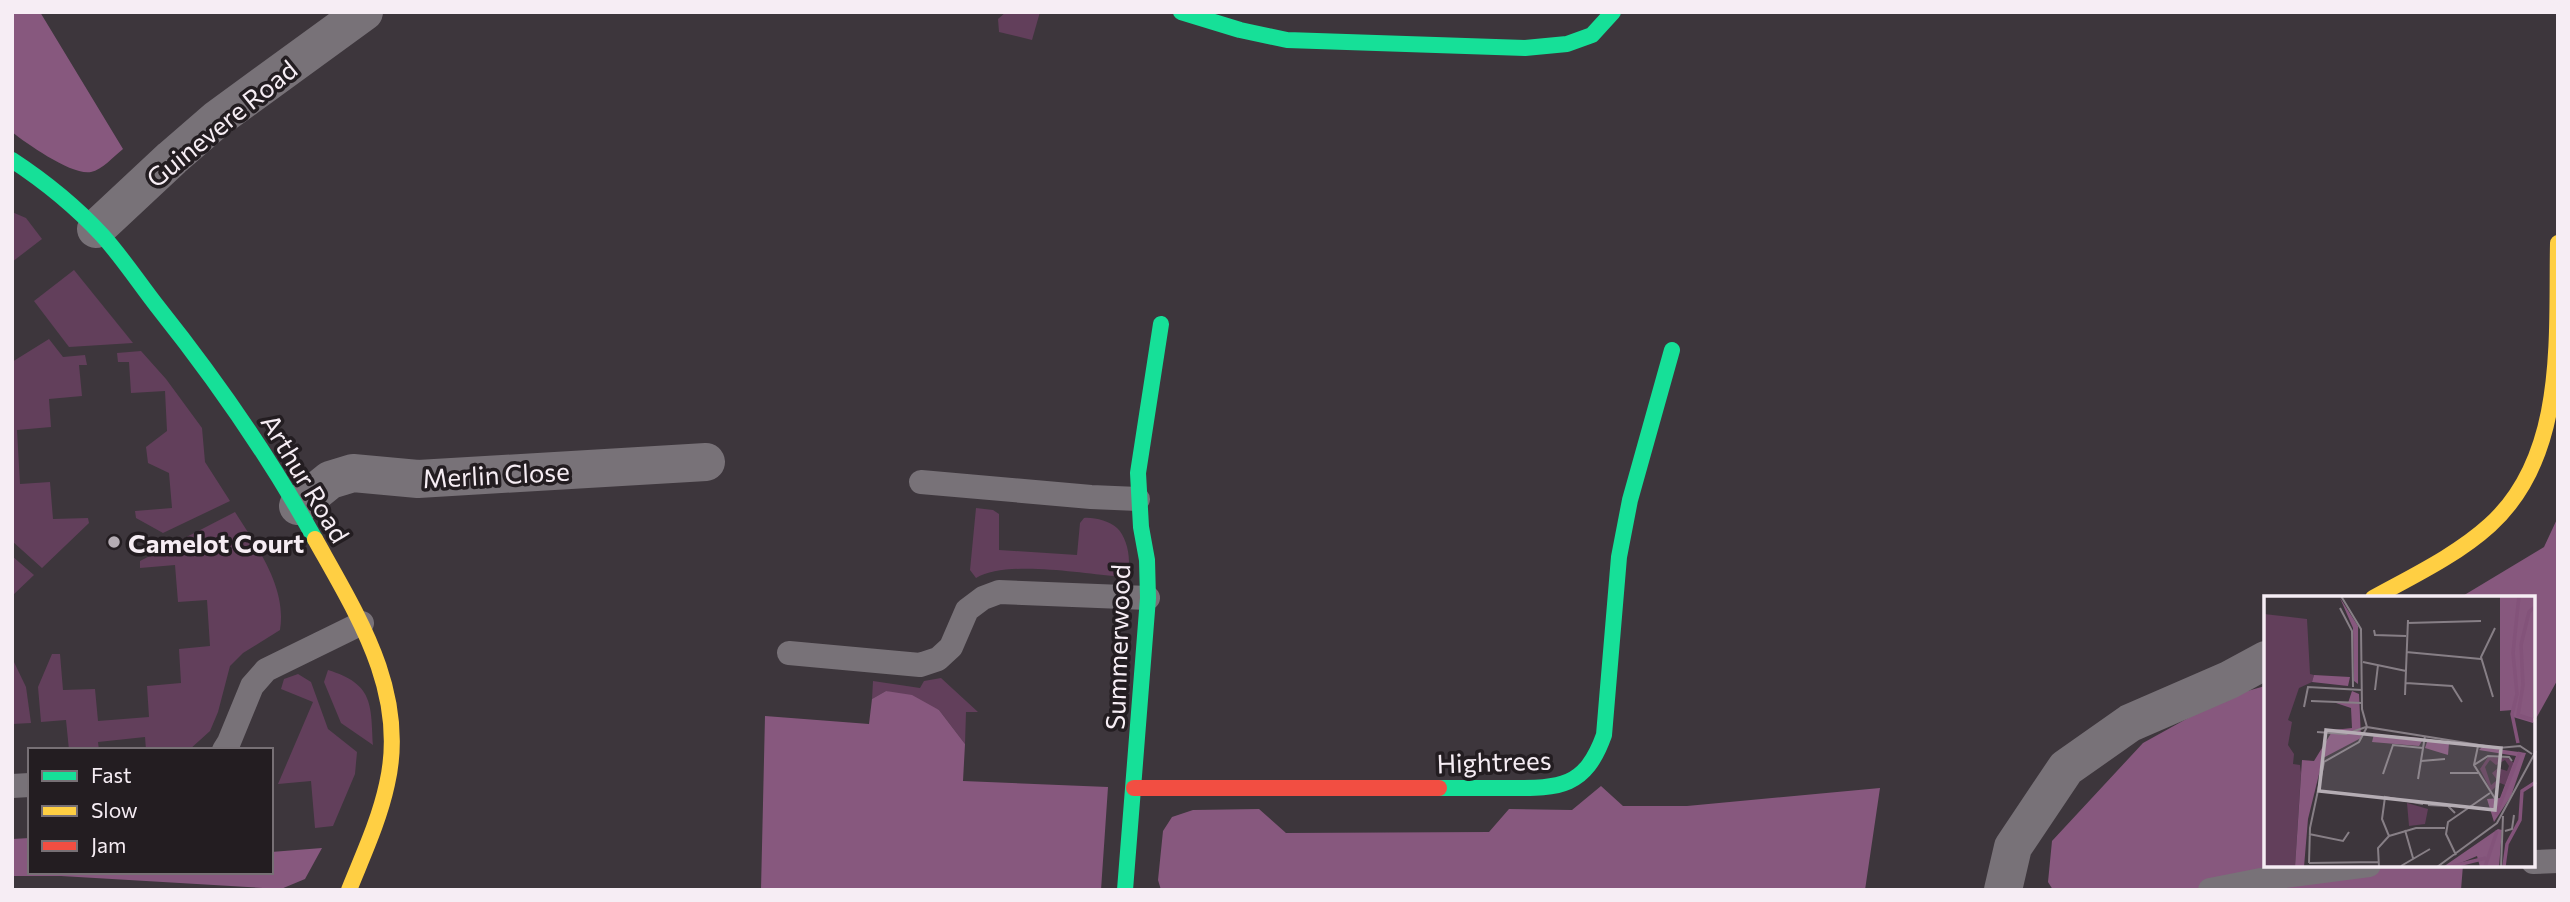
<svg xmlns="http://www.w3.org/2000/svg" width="2570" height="902" viewBox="0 0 2570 902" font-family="Commissioner,sans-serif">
<rect width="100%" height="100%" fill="#3d363c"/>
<g fill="#623f5b">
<polygon points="1006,12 1040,12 1032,40 999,32 998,19"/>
<polygon points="12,212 26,218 42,239 12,262"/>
<polygon points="74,270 133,343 69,347 34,301"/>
<polygon points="49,339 63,357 85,355 87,365 79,365 82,396 49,399 51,427 17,430 20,484 50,482 53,519 88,518 89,523 42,568 12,541 12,362"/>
<polygon points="141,351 166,379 202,428 205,462 230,501 163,533 136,518 135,511 172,508 169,473 148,463 146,447 167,431 165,391 131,393 129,362 118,362 117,353"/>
<path d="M976 508 993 510 999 514V550L1077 555 1080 523 1084 518C1093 517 1110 521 1117 528 1127 537 1132 561 1127 572L1115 576C1078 573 1007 560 976 578L970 570Z"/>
<path d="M235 512C257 547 287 587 280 630L243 653 230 666 218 712 210 731 189 750H146L145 737 98 742 99 750H69L66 720 41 722 38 687 52 654H60L63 690 95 689 98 721 149 717 147 686 181 683 179 649 210 646 207 600 178 602 175 565 140 568V561Z"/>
<polygon points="12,556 34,575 12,596"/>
<polygon points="12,658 26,687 31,723 12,724"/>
<path d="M328 670C373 684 371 703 373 745L341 723 324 682Z"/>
<polygon points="298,674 311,682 328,729 357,752 355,774 333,826 315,828 311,781 278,784 313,702 281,689 284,679"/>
<polygon points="941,678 978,712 966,712 965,744 939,710 886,691 872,699 873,681 920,688 924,681"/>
</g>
<g fill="#87587e">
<path d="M12 12H40L123 149C114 156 102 170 91 172 73 176 27 144 12 132Z"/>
<polygon points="2558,517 2558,679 2533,724 2533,598 2461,597 2544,547"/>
<polygon points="2265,686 2266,865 2463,865 2461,890 2053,890 2048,882 2052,841 2143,743 2226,697"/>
<polygon points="886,691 912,695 939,710 965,744 963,781 1108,787 1101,890 761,890 765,716 869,724 872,699"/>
<polygon points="1601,786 1623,806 1687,806 1880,788 1865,890 1161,890 1158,880 1163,831 1172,817 1193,810 1259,809 1286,833 1489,832 1509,809 1572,810"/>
<polygon points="30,838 30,872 271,872 271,852 322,848 305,879 281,889 61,876 12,876 12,839"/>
</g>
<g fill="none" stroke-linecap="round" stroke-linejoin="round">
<g stroke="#787278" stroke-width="24">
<polyline points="921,482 1091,497 1138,499"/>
<polyline points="789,653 920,665 938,659 951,647 967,610 983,598 999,592 1148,598"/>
<polyline points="224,750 229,742 252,686 266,670 362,623"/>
<polyline points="12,786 30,785"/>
<polyline points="2533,862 2558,861"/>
<polyline points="2210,890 2271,878 2369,865"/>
</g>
<g stroke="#787278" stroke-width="38">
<polyline points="96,229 172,158 217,119 364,12"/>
<polyline points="298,506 330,480 353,473 418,479 706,462"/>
<polyline points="2003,890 2013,847 2066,768 2130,723 2229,680 2266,660"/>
</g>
<g stroke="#16e098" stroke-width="16">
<polyline points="1181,12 1240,30 1287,40 1525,48 1567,44 1592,35 1613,12"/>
<path d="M12 160C44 181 75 206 102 235 122 257 139 283 157 306 216 380 269 456 315 539"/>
<path d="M1439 788C1463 788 1487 788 1510 788 1560 788 1585 788 1604 735L1619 557 1630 500 1672 350"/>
<polyline points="1125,890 1148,598 1147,560 1141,527 1138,473 1161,324"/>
</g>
<g stroke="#ffcf43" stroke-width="16">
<path d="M315 539C358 616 408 693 387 784 379 821 363 855 349 890"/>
<path d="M2373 598C2413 576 2457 555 2490 525 2567 455 2556 337 2558 243"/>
</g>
<polyline stroke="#f24e42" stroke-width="16" points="1134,788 1439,788"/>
</g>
<circle fill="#b5adb4" stroke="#231d21" stroke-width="2.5" cx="114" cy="542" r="7"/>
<g text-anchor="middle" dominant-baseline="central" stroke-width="7" stroke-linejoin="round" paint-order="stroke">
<g font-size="26" fill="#f6edf4" stroke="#231d21">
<text transform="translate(221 123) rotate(-39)">Guinevere Road</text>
<text transform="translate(496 474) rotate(-3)">Merlin Close</text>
<text transform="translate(306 478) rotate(59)">Arthur Road</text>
<text transform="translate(1117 647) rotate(-88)">Summerwood</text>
<text transform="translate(1494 761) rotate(-2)">Hightrees</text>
</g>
<g font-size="26" font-weight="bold" fill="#f6edf4" stroke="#231d21" text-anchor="start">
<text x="128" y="542">Camelot Court</text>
</g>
</g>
<g transform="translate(2264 596)">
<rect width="271" height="271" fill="#3d363c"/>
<path d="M0 18 43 23 46 78 50 79 48 86 35 92 24 124 28 126 24 149 30 158 29 168 36 169 37 177 31 271H0ZM224 161 244 162 250 167 241 189 236 187 227 195 216 173ZM226 164 232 169 241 164 245 170 243 175 234 172 228 177 233 184 227 189 221 171ZM143 207 164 213 161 228 145 230Z" fill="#623f5b" fill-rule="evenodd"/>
<path d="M236 0H271L269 127 249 121V114L236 115ZM76 2 94 30V88L90 85 89 32ZM50 79 86 81 84 90 48 86ZM88 95 95 98 97 142 59 162 44 223 40 271H31L38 164 50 165 69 134 88 132 87 112 72 107H84ZM110 138 156 142 158 145 155 150 108 146ZM164 143 185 147 184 159 161 152ZM218 151 262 157 247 200 230 226 223 203 236 202 252 160 215 154ZM234 233 238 234 235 271H216L213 260 194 268 196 271H179Z" fill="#87587e"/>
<path fill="none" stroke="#83537a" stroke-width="3.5" d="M272 10 265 16 257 49 259 89 254 119 272 125M254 147 248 118 253 98 249 57 255 0M232 219 256 156M240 270 243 248 256 224 258 195 272 186M185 271 222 262M221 271 233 235"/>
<path fill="none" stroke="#877f86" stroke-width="2" d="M77 0 97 33 98 113 103 131 234 152 256 150 268 158M76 12 88 35 89 91M143 27 217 25M110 34 111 39 142 40M142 56 217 63M99 66 142 75M142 87 188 90 198 106M111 94 114 69M141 99 144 24M229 101 217 61 231 32M47 105 98 107M40 111 44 91 98 94M53 136 82 138 102 131M214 150 210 169 232 204M157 165 181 163M210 169 224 160 245 161 248 165M186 177H214M119 178 129 149 159 152M154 183 161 140M164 209 184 210 191 217M141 234 149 262M241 235 248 233 250 219M45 238 79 245 85 236M125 240 152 232H181M192 259 182 238 184 226 226 197M45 267 46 232 60 166 95 146 103 131M45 267 114 266M137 270 166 253M115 271 114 252 125 240 118 223 121 201 159 208M173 271 233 227 272 155M237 271 239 220"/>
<path fill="#b5adb4" fill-opacity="0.15" stroke="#b5adb4" stroke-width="3.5" d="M62 134 237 152 231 214 55 195Z"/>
<rect width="271" height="271" fill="none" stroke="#f6edf4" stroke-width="3.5"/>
</g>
<rect width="2570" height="902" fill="none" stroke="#f6edf4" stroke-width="28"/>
<rect x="28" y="748" width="245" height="126" fill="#231d21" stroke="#777075" stroke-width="2"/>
<rect x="42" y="771" width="35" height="10" fill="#16e098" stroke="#777075" stroke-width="2"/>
<text x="91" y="783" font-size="21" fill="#f6edf4">Fast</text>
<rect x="42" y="806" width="35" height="10" fill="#ffcf43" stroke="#777075" stroke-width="2"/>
<text x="91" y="818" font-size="21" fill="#f6edf4">Slow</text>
<rect x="42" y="841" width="35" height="10" fill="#f24e42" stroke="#777075" stroke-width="2"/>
<text x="91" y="853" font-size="21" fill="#f6edf4">Jam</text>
</svg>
